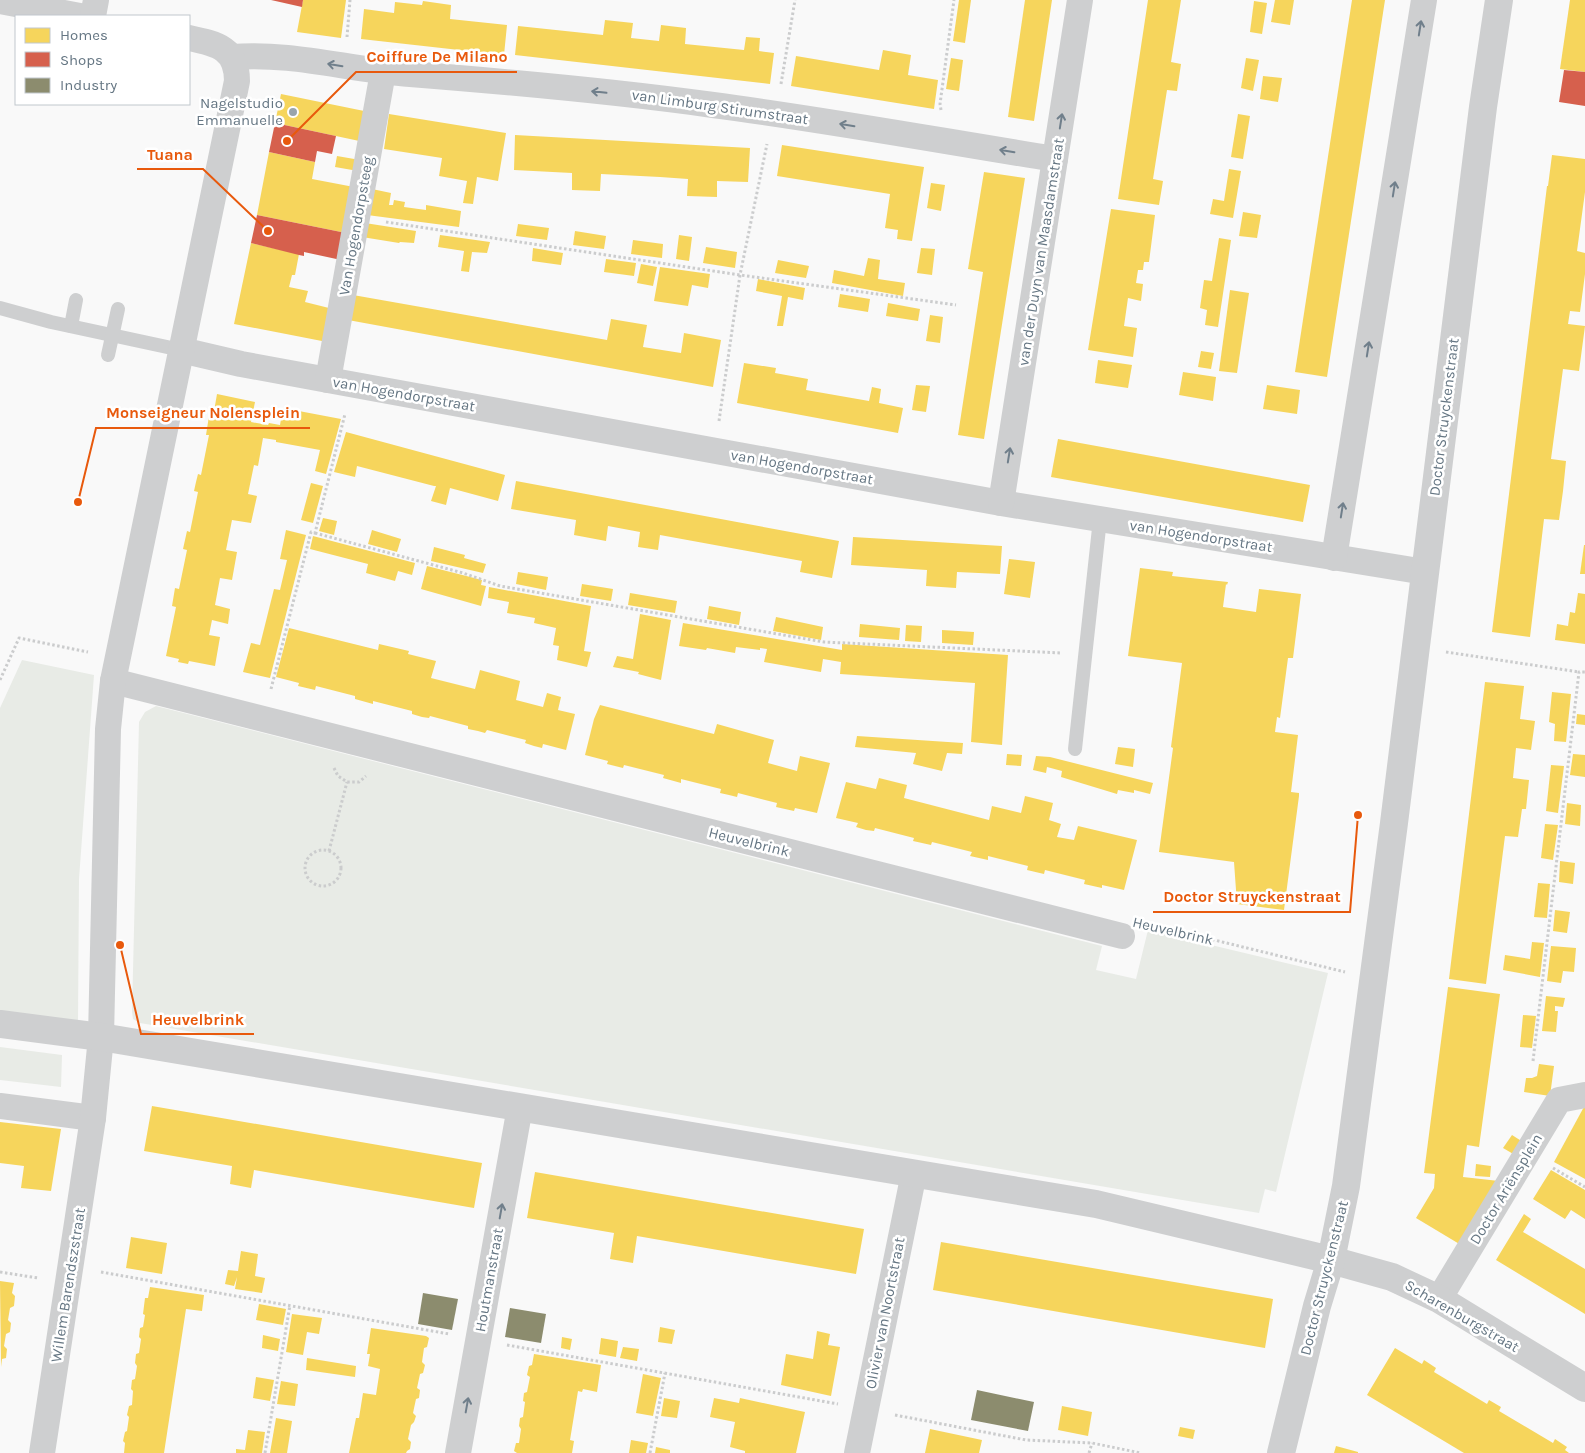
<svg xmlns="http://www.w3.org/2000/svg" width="1585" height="1453" viewBox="0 0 1585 1453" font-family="Karla,sans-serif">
<rect width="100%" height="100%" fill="#f9f9f9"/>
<g fill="#e8ebe6">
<polygon points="22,660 94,675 79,879 78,1023 0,1013 0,708"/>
<polygon points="156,706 1102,946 1096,970 1136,979 1148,930 1328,973 1276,1192 1265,1189 1259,1213 140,1023 133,1019 132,1012 139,722 145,712"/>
<polygon points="0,1047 62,1055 61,1087 0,1080"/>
</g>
<g fill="#f6d55c">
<polygon points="303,0 346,0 341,38 297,32"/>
<polygon points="959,0 971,0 965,43 953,41"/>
<polygon points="1025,0 1052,0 1034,121 1008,117"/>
<polygon points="1148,0 1181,0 1171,62 1181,64 1177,91 1167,90 1153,179 1163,181 1159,205 1118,199"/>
<polygon points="1275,0 1294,0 1290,25 1271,22"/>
<polygon points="1352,0 1385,0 1327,377 1295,372"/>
<polygon points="1570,0 1585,0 1585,72 1560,69"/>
<polygon points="423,1 451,5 450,19 507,25 504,55 361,39 364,9 394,13 395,2 422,5"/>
<polygon points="1254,1 1267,3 1262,34 1250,32"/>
<polygon points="605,20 633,23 631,38 659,41 661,25 686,28 685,44 744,50 746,37 760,38 759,51 774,53 770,84 515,55 518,26 603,35"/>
<polygon points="883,50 911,55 908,75 938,80 934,109 791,86 796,56 879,70"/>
<polygon points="951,58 963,60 959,91 946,89"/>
<polygon points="1246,58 1259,60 1253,91 1241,88"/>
<polygon points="1263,76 1282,78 1278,102 1260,99"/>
<polygon points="281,94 369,112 364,142 275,123"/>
<polygon points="389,114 506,133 498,181 477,177 473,204 463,203 467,181 439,176 442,158 384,149"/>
<polygon points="1238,114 1250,116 1243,159 1231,157"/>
<polygon points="515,135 750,148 748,182 717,181 717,197 687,196 688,179 660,177 601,174 600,191 572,190 572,173 514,170"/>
<polygon points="782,145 924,167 912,241 897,239 898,230 885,228 890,194 777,176"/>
<polygon points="269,152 315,162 312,179 354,187 346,233 257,215"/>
<polygon points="1552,155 1585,159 1585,192 1577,251 1585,253 1585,274 1580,312 1570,311 1568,324 1585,326 1579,371 1563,369 1551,459 1566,461 1563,491 1559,520 1544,519 1530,637 1492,632 1547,186 1548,186"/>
<polygon points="337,156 360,160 358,171 335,167"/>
<polygon points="1229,169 1241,171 1233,218 1210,214 1213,199 1224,201"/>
<polygon points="984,172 1025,178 984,439 958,435 983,272 968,269"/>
<polygon points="931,183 945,185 941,211 927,208"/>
<polygon points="372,189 391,193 389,205 393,205 394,200 405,202 404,207 426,210 426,205 461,211 459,227 367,215"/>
<polygon points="1111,209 1155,215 1149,262 1144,262 1143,270 1138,270 1136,283 1143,284 1141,301 1128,298 1124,326 1137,328 1133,357 1088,350"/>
<polygon points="1243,212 1261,215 1257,238 1239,236"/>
<polygon points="365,223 416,231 414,243 400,242 399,243 362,237"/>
<polygon points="518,224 549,228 547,240 516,236"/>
<polygon points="575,231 606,236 604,249 573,245"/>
<polygon points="440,235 490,242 487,253 472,252 469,272 461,271 464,251 438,247"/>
<polygon points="679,235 692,237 689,261 676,259"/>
<polygon points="1219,238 1231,240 1218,327 1205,325 1207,310 1200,308 1204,280 1212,281"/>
<polygon points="633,240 663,244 662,258 631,254"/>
<polygon points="251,243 299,254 295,275 292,275 289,287 308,291 305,302 333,309 327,342 234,324"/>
<polygon points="706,247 737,252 735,268 703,263"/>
<polygon points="533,248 563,253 561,265 532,261"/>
<polygon points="921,248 935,249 932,275 917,273"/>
<polygon points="868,258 880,260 878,279 905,283 903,296 832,283 834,270 864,276"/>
<polygon points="606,259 636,263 634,276 604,272"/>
<polygon points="778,260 809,266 806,278 775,273"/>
<polygon points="641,264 657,267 653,286 637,283"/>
<polygon points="660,267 710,274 708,288 692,285 688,306 654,301"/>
<polygon points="758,279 805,288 803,300 788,297 783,326 777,326 782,296 756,291"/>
<polygon points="1230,290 1249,293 1237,373 1219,371"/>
<polygon points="840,294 870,299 868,312 838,307"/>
<polygon points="353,295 607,340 611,319 647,325 643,347 681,353 684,333 721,340 713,387 348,320"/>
<polygon points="888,303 920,309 918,321 886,316"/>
<polygon points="930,315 943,317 940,343 926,341"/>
<polygon points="1201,351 1214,353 1211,369 1198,367"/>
<polygon points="1098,360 1132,365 1128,388 1095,383"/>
<polygon points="744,363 776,368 775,373 808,379 806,390 869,401 872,387 881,389 879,403 903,408 898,433 737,403"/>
<polygon points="1183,372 1216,377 1213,401 1179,395"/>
<polygon points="916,385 930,386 926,412 912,410"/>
<polygon points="1267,385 1300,390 1297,414 1263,409"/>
<polygon points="217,394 255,402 251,422 268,425 269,423 280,425 283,408 341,419 326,474 315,471 320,450 276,442 276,440 263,438 258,466 254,465 248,494 257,496 251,523 232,520 226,550 237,552 232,580 220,578 215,605 230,609 228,624 212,620 209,635 220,637 215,666 189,661 188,664 178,662 179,659 166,656 176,607 172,606 175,588 179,589 187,550 183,549 187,531 190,532 198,492 194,491 196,482 198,474 201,475 209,435 206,435 209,416 213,417"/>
<polygon points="346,432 505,475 498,501 450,488 446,505 431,501 436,486 434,486 357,466 355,477 334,472"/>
<polygon points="1058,439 1310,485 1303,522 1051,477"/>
<polygon points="516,481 839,541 832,578 800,572 802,561 660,535 658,550 638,547 640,532 608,526 606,541 574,535 576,520 511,509"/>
<polygon points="311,483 323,486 313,523 301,520"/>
<polygon points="323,518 337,521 334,535 319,531"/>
<polygon points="286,530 306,535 270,678 243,672 251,643 260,645 274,589 280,590 287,560 280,559"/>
<polygon points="372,530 401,539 397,552 368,544"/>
<polygon points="313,536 415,563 412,575 398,571 395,581 366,573 368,564 310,549"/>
<polygon points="853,537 1002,546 1000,574 957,572 956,588 926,586 927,570 851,565"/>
<polygon points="1584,545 1585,545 1585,574 1580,574"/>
<polygon points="434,547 465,555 464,558 486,564 483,573 431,561"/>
<polygon points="1009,559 1035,562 1030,598 1004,594"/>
<polygon points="427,566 482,580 481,585 486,586 481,606 421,589"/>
<polygon points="1140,568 1173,572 1172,576 1228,582 1227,585 1226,584 1223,607 1256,612 1259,589 1301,594 1293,658 1288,658 1280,718 1277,717 1275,732 1298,735 1291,792 1299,793 1299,796 1284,910 1237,904 1234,862 1159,852 1173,748 1171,747 1182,663 1128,656"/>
<polygon points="518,572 548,577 546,590 516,584"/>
<polygon points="582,584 613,589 611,601 580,596"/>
<polygon points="489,587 591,606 584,651 591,652 587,667 557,660 559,646 553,645 556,628 534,623 535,618 507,613 509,602 488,598"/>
<polygon points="630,593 677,601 675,613 628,605"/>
<polygon points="1578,593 1585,594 1585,644 1555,640 1557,624 1568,626 1570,612 1575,613"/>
<polygon points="709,606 741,612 739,625 707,619"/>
<polygon points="640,614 671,620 661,680 638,674 639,672 613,667 617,656 633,659"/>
<polygon points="776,617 823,627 821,640 773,631"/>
<polygon points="683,623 842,650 842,644 1008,655 1002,745 971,742 975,683 840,674 841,662 823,659 821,672 764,662 767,649 760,648 760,650 736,647 735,653 707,648 706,650 679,646"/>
<polygon points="860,624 900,628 899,640 859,637"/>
<polygon points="906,625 922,626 921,642 905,641"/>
<polygon points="289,628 378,650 379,644 409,651 408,654 436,661 431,678 475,689 480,670 520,681 516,700 543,707 547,693 561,697 558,710 575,714 566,750 543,744 542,748 534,746 525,743 526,740 487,730 485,733 478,731 468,729 468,726 430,716 429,718 422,717 412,714 412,711 373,701 373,704 355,699 355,696 316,686 315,690 298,686 299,683 276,677"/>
<polygon points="942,630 974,632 973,645 942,643"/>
<polygon points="1485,682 1524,686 1520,719 1535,721 1531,750 1516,748 1513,778 1529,780 1526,809 1522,809 1518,837 1505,836 1486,984 1449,979"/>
<polygon points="1552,692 1571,694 1566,742 1554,741 1555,724 1549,722"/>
<polygon points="600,705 714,734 717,724 774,740 768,763 797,771 800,756 830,763 817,813 795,808 794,811 776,807 777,803 738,793 737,797 729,795 720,793 721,789 681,779 681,783 663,778 664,775 624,765 623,768 607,764 608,761 585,755 594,719"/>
<polygon points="1577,714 1585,715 1585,725 1576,724"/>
<polygon points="857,736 963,743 962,754 947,753 942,771 913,764 916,753 855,747"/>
<polygon points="1118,747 1135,749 1133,767 1115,764"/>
<polygon points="1007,754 1022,755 1021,766 1006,765"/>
<polygon points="1573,754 1585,755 1585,777 1570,775"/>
<polygon points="1036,756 1050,757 1153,783 1150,794 1134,790 1134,793 1118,790 1117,794 1061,777 1062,771 1047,767 1046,773 1033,770"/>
<polygon points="1551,765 1564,766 1558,813 1546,811"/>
<polygon points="879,778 907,785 904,798 989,820 992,806 1021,813 1025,796 1053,803 1049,820 1061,824 1057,837 1074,840 1078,826 1137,840 1124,890 1102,885 1102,888 1084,884 1085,880 1045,870 1044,874 1027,870 1028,866 988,856 988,860 970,856 972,852 932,842 931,845 913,841 914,838 875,828 874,831 866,830 856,827 858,823 836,818 846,782 876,789"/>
<polygon points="1567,803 1581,805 1580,826 1565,824"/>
<polygon points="1545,824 1558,825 1553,860 1541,858"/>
<polygon points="1560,861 1575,863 1573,884 1559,882"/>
<polygon points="1538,883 1550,884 1547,918 1534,917"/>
<polygon points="1555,910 1570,912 1567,933 1553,931"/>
<polygon points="1532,942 1544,943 1540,977 1503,970 1505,955 1530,959"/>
<polygon points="1551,946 1576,948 1574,972 1563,971 1561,983 1547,981"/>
<polygon points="1448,987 1500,994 1479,1147 1467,1145 1463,1177 1499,1181 1461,1245 1416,1218 1434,1188 1435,1174 1424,1173"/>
<polygon points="1546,996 1565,998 1563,1007 1555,1006 1555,1011 1558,1011 1556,1032 1542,1031"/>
<polygon points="1523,1015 1536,1016 1532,1048 1520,1047"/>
<polygon points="1539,1064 1554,1066 1550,1096 1524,1092 1526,1078 1532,1078 1537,1076"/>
<polygon points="1585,1105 1585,1179 1554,1162"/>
<polygon points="152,1106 482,1163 474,1208 254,1170 251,1188 230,1184 232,1166 144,1151"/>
<polygon points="0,1122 61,1129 51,1191 21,1188 24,1166 0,1163"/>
<polygon points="1512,1135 1523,1142 1515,1155 1503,1148"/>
<polygon points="1476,1164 1491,1166 1490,1177 1475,1176"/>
<polygon points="1551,1170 1585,1190 1585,1219 1571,1210 1565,1219 1533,1199"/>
<polygon points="535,1172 864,1229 856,1274 637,1236 633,1263 610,1259 614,1233 527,1218"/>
<polygon points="1524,1214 1531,1219 1523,1232 1585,1269 1585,1314 1496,1260"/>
<polygon points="131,1237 167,1243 162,1274 126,1268"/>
<polygon points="941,1242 1273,1299 1265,1348 933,1290"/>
<polygon points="241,1251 258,1254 255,1276 265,1278 262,1293 235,1289 237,1277 234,1286 225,1284 228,1270 238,1271"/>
<polygon points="0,1281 14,1283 12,1293 15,1296 14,1306 10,1308 8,1320 11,1323 10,1332 6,1334 4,1346 7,1349 6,1358 2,1359 1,1367"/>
<polygon points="150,1287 204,1295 202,1311 186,1309 164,1453 124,1453 125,1443 123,1441 125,1432 127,1431 129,1417 127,1415 129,1406 132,1405 133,1391 131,1389 132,1380 135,1379 137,1366 135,1363 136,1354 139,1353 141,1339 139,1337 140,1328 143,1327 145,1315 143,1314 145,1298 148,1298"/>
<polygon points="259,1304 286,1309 283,1325 256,1320"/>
<polygon points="292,1314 322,1318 319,1334 307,1332 303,1355 286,1352"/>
<polygon points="660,1327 675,1330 672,1344 658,1342"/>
<polygon points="371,1328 426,1336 429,1338 427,1347 424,1348 422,1362 425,1365 423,1373 420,1374 417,1388 420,1390 419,1398 416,1399 413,1413 416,1416 414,1422 411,1425 408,1439 411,1442 410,1449 407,1451 406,1453 349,1453 356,1418 359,1418 363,1393 376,1395 380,1369 368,1366 370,1354 367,1354"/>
<polygon points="817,1331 830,1334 828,1345 840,1347 831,1396 781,1385 786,1354 813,1359"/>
<polygon points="263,1335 280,1339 278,1351 262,1348"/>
<polygon points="562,1337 572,1339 570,1350 561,1348"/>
<polygon points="601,1338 618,1341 616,1357 599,1354"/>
<polygon points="623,1347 639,1349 637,1361 620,1358"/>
<polygon points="1395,1348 1422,1364 1424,1360 1436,1368 1434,1372 1487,1404 1489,1400 1501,1407 1499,1411 1553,1443 1555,1439 1567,1447 1565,1450 1569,1453 1464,1453 1367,1395"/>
<polygon points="534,1354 601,1365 597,1392 583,1389 582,1392 578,1391 570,1440 574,1441 572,1453 517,1453 514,1451 516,1443 519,1443 521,1429 519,1426 520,1418 523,1417 525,1402 523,1401 524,1393 527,1392 530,1377 527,1375 529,1366 532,1365"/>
<polygon points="307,1358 356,1366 355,1377 306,1370"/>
<polygon points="643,1374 661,1378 653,1416 636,1413"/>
<polygon points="256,1377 274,1380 270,1401 253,1398"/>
<polygon points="281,1381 298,1384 295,1406 277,1404"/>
<polygon points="664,1398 680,1401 677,1418 661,1416"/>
<polygon points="714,1398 739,1403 740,1398 805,1412 796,1453 745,1453 745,1451 730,1447 735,1422 710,1417"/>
<polygon points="1062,1406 1092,1412 1088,1436 1058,1430"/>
<polygon points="276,1418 292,1421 287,1453 270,1453"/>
<polygon points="1180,1427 1195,1430 1193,1439 1178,1436"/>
<polygon points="930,1429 982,1440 979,1453 925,1453"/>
<polygon points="248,1430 265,1432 262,1453 236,1453 236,1449 245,1450"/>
<polygon points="631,1440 648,1443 646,1453 629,1453"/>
<polygon points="1336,1446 1358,1452 1358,1453 1334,1453"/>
<polygon points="656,1447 670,1450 670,1453 655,1453"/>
</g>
<g fill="#d6604d">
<polygon points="271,0 303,0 302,7"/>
<polygon points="1564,70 1585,72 1585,106 1559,102"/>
<polygon points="275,123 336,136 332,154 317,151 315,162 269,152"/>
<polygon points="257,215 346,233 341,260 304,252 304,256 299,255 251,243"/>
</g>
<g fill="#8c8c6e">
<polygon points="423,1293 458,1299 452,1330 418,1324"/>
<polygon points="510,1308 546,1314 541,1343 505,1337"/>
<polygon points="977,1390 1034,1402 1028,1431 971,1420"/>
</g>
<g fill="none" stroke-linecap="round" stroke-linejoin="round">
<g stroke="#cbcccd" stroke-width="3" stroke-dasharray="2.5 2.5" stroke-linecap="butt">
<polyline points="347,37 350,0"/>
<polyline points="781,84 795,0"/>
<polyline points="941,110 940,104 954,0"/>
<polyline points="386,222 740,275 956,305"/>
<polyline points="719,421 740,275 767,144"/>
<polyline points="315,533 463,573 500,586 824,642 1062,653"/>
<polyline points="1446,652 1579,672"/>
<polyline points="0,680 19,638 88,652"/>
<polyline points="271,689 311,532 315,533 345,414"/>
<polyline points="334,768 338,776 347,782 359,782 366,776"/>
<circle cx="323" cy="868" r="18"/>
<polyline points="329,851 347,782"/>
<polyline points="1149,924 1345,972"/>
<polyline points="1533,1061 1579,672 1585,672"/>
<polyline points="1553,1168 1585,1187"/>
<polyline points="0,1272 38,1278"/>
<polyline points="101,1272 449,1334"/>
<polyline points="507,1345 838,1404"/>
<polyline points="895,1415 1026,1440 1092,1443 1141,1453"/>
<polyline points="265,1453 290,1305"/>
<polyline points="650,1453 665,1373"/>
<polyline points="1089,1453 1092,1443"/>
</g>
<g stroke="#cecfd0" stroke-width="14">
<polyline points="0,308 51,322 181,350"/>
<polyline points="71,326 76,300"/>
<polyline points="108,355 118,309"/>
<polyline points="1075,749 1100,519"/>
</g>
<g stroke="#cecfd0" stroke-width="26">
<polyline points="0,1 80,16"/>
<polyline points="93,16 96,0"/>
<path d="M232 57C292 52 350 70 410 74 511 82 612 91 713 105 828 120 942 141 1055 159"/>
<polyline points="181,350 241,364 328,380 1001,503 1425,572"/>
<polyline points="328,380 383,72"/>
<polyline points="1001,503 1080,0"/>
<polyline points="1334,558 1424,0"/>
<polyline points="113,681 1122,936"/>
<polyline points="0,1106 93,1118"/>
<polyline points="1439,1299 1559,1100 1585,1095"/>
<path d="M42 1453 93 1118 101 1037 108 729 113 681 237 81C237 48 217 44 189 38"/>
<polyline points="458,1453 520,1107"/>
<polyline points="857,1453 914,1173"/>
</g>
<g stroke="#cecfd0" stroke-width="28">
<polyline points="0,1024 101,1037 1096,1204 1331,1260 1392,1277 1439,1299 1585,1388"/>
<polyline points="1281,1453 1317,1306 1331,1260 1346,1186 1394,823 1483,107 1499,0"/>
</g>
</g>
<defs><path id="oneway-shaft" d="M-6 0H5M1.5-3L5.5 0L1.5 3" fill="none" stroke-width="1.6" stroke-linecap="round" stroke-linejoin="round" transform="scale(1.25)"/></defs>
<g stroke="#707f8b">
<use href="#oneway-shaft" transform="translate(1420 28) rotate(-81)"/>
<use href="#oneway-shaft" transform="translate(335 65) rotate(-171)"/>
<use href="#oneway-shaft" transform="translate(599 92) rotate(-174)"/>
<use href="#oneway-shaft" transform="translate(1061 121) rotate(-81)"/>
<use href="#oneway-shaft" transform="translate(847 125) rotate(-171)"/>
<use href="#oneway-shaft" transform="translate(1007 151) rotate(-171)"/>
<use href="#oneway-shaft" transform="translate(1394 189) rotate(-81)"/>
<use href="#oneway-shaft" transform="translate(1368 349) rotate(-81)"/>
<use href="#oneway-shaft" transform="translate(1009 455) rotate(-81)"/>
<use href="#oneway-shaft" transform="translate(1342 510) rotate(-81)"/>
<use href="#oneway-shaft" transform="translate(501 1211) rotate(-80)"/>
<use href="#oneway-shaft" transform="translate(467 1405) rotate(-80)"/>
</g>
<circle fill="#99a4ac" stroke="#fff" stroke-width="2" cx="293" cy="112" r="5"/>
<g text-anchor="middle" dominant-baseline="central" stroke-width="5" stroke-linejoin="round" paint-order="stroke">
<g font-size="15" fill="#657683" stroke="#fff" text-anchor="end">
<text x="283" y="103">Nagelstudio<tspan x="283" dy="17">Emmanuelle</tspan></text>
</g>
<g font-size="15" fill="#657683" stroke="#fff">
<text transform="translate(720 107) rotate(8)">van Limburg Stirumstraat</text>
<text transform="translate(356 226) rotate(-80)">Van Hogendorpsteeg</text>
<text transform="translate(1041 252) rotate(-81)">van der Duyn van Maasdamstraat</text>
<text transform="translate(404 394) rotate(10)">van Hogendorpstraat</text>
<text transform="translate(1444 417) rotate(-83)">Doctor Struyckenstraat</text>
<text transform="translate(802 467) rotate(10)">van Hogendorpstraat</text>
<text transform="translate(1201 536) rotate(9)">van Hogendorpstraat</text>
<text transform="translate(749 842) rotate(14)">Heuvelbrink</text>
<text transform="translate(1173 931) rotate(13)">Heuvelbrink</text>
<text transform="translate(1506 1189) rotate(-59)">Doctor Ariënsplein</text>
<text transform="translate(1324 1278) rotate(-76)">Doctor Struyckenstraat</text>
<text transform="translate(489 1280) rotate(-80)">Houtmanstraat</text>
<text transform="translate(68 1285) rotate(-81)">Willem Barendszstraat</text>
<text transform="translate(885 1313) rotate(-79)">Olivier van Noortstraat</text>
<text transform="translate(1462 1316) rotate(30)">Scharenburgstraat</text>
</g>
</g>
<path fill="none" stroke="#e8590c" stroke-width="2" d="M287 141L356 72H517M268 231L203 169H137M78 502L96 428H310M1358 815L1350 912H1153M120 945L141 1034H254"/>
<g fill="#e8590c" stroke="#fff" stroke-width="2">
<circle cx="287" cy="141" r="5"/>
<circle cx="268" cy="231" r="5"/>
<circle cx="78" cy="502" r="5"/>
<circle cx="1358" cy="815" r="5"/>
<circle cx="120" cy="945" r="5"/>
</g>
<g font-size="16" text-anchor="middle" font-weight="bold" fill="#e8590c" stroke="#fff" stroke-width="5" stroke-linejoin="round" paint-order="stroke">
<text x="437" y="62">Coiffure De Milano</text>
<text x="170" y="160">Tuana</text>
<text x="203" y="418">Monseigneur Nolensplein</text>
<text x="1252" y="902">Doctor Struyckenstraat</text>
<text x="198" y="1025">Heuvelbrink</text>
</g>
<rect x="15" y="15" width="175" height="90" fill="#ffffff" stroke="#c1c8cd"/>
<rect x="25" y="28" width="25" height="15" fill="#f6d55c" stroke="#c1c8cd"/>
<text x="60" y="40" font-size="15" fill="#657683">Homes</text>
<rect x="25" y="52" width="25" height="15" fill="#d6604d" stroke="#c1c8cd"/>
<text x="60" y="65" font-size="15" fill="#657683">Shops</text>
<rect x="25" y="78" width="25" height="15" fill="#8c8c6e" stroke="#c1c8cd"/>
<text x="60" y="90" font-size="15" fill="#657683">Industry</text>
</svg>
